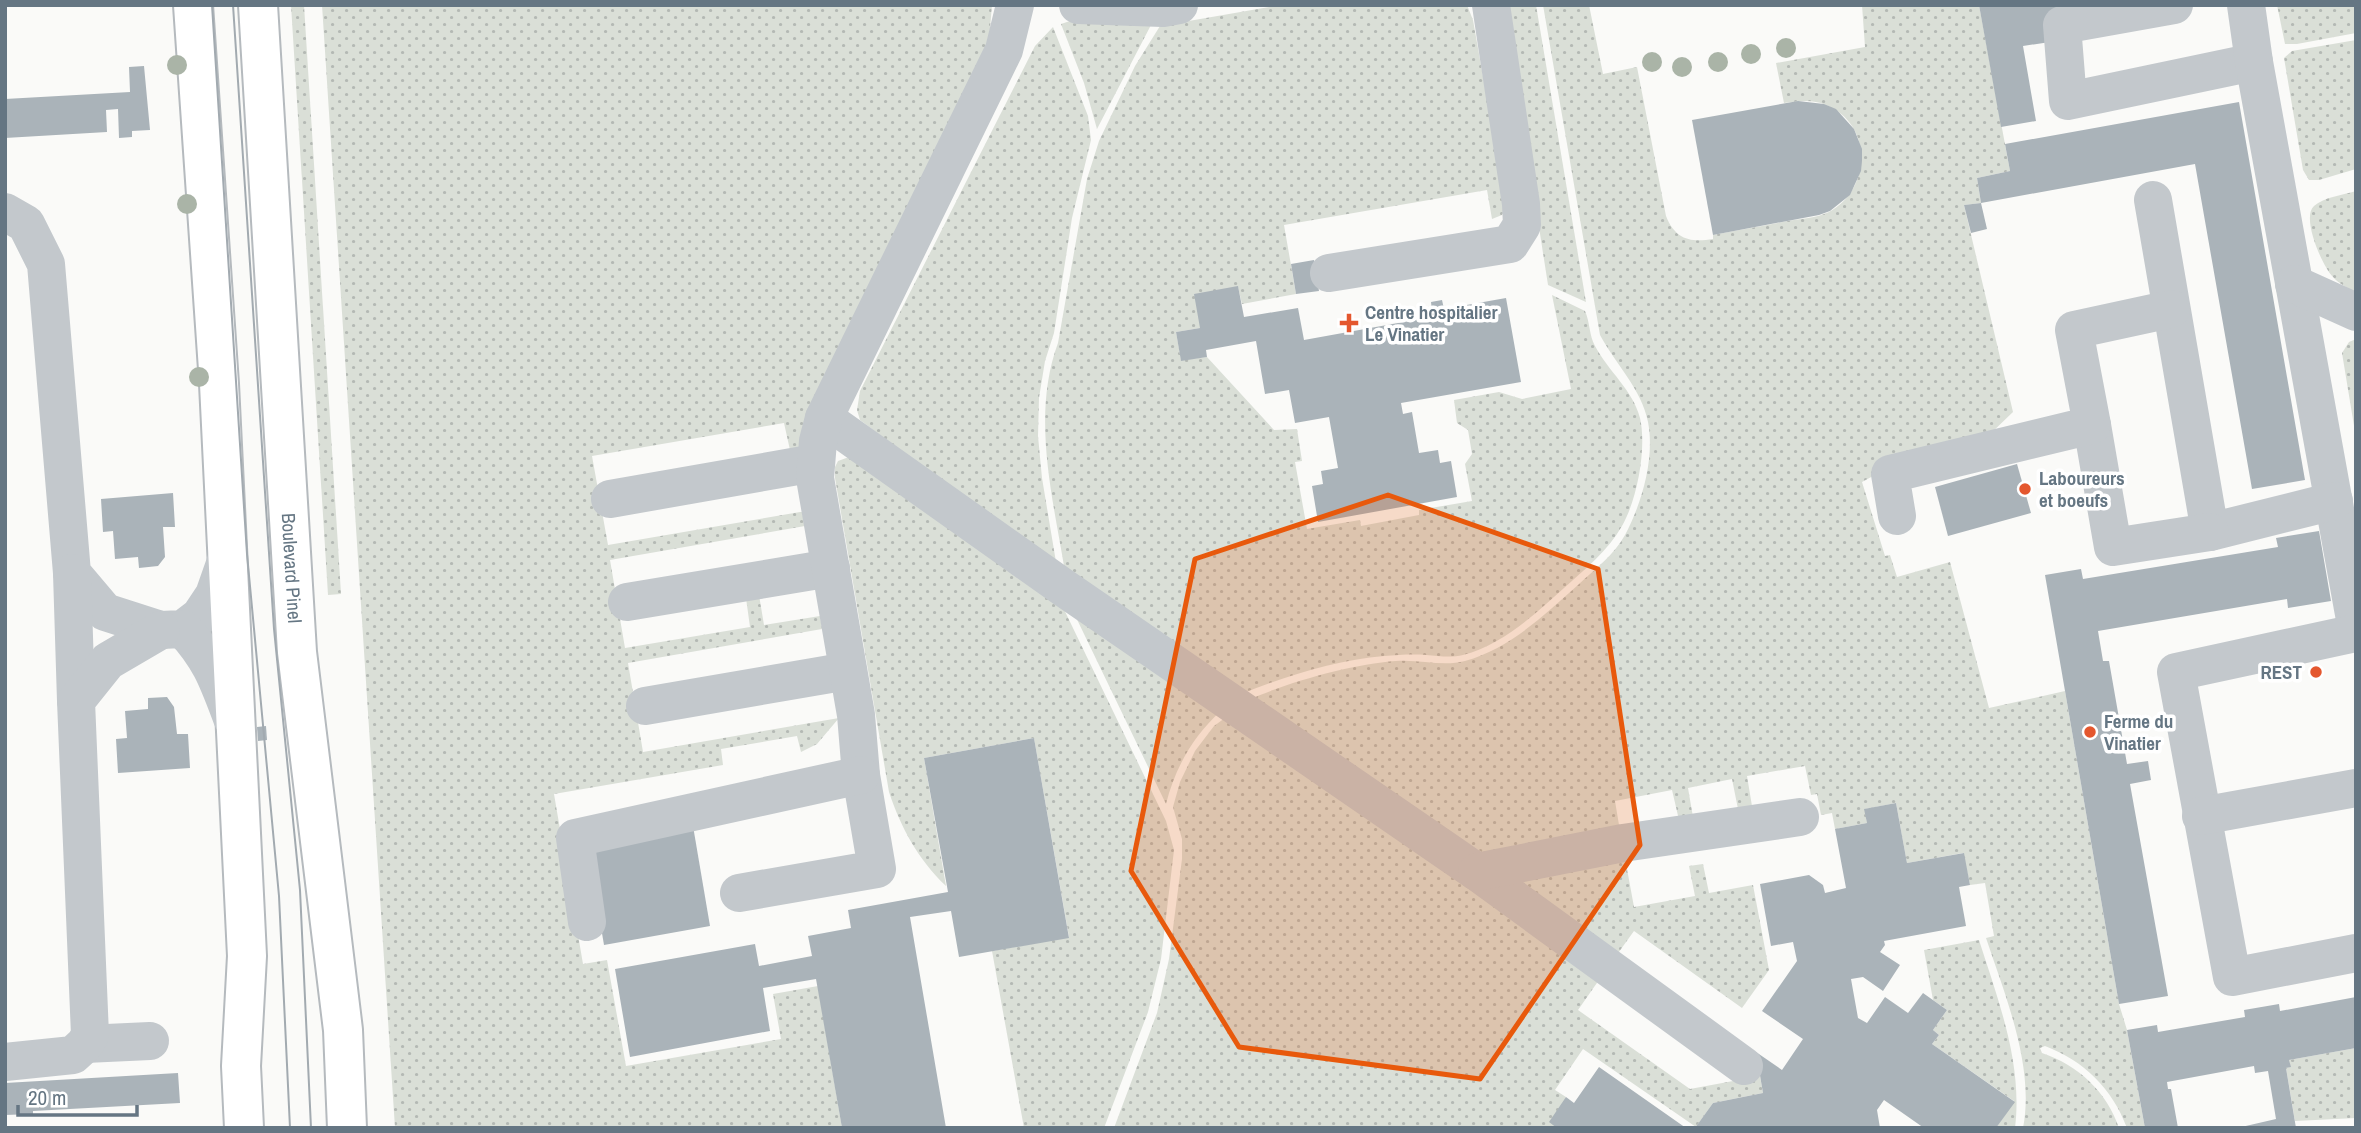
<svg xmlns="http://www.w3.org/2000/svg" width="2361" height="1133" viewBox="0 0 2361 1133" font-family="'Archivo Narrow',sans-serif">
<defs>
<pattern id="grass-dots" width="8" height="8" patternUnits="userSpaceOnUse" patternTransform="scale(1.75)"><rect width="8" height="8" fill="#dadfd7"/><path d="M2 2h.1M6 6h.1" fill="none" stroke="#b4b9b4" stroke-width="1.8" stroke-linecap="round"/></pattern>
</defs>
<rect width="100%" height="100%" fill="#fafaf8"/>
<g fill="url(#grass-dots)">
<polygon points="291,5 304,5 341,594 328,595"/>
<polygon points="322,5 992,5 988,52 801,446 790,450 784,423 592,456 608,545 800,512 802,512 805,526 610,560 625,648 750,627 746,598 759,595 764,625 820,616 822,629 628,663 643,752 839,718 817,744 801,752 797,736 721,749 723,765 554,794 583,964 607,960 626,1066 781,1039 773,994 818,986 842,1128 395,1128"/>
<path d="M1280 5H1467L1473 20 1506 207 1502 215 1492 219 1487 190 1284 225 1296 294 1242 304 1238 287 1200 328 1176 332 1181 360 1207 357 1274 430 1297 429 1302 461 1295 462 1307 529 1360 520 1361 526 1419 515V510L1472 501 1465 464 1472 454 1468 430 1457 423 1454 400 1499 392 1522 399 1571 389 1552 295 1585 311C1590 322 1589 335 1595 346 1608 371 1633 390 1640 418 1647 448 1637 500 1622 526 1608 551 1585 569 1564 588 1534 615 1503 644 1463 655 1451 658 1439 656 1426 655 1412 654 1398 655 1384 656 1336 660 1286 676 1241 694L1065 572C1053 498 1031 416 1058 343L1087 179 1099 141 1135 66 1160 26Z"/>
<polygon points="1509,5 1536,5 1586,302 1548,285 1506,16"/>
<path d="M1543 5H1589L1603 74 1637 67 1666 216C1675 239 1690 243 1713 239V235C1738 230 1762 226 1787 221 1801 219 1816 218 1829 212 1872 189 1873 124 1826 105 1813 99 1798 101 1784 103L1776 63 1865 47 1862 5H1979L2010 171 1977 178 1981 203 1964 205 2013 412 1988 436 1899 462 1862 482 1885 556 1890 555 1897 577 1950 562 1989 708 2065 691 2119 1004 2127 1030 2145 1128H2127C2112 1088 2084 1061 2045 1046L2040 1048 2042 1053C2078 1065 2107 1092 2119 1128H2023C2035 1067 2005 995 1986 938L1994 936 1985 883 1970 885 1963 853 1907 863 1896 803 1865 809 1867 823 1835 829 1832 813 1821 815 1817 794 1811 795 1805 766 1747 776 1752 806 1738 809 1732 779 1688 788 1693 817 1679 820 1672 790 1615 801 1620 831 1483 853 1248 700C1289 682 1352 664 1396 661 1419 659 1443 667 1465 661 1511 648 1544 615 1578 585 1595 569 1614 555 1625 535 1642 503 1655 458 1648 422 1642 390 1615 363 1600 335Z"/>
<polygon points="2277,5 2356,5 2356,33 2297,44 2285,44"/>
<polygon points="1070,21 1151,25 1097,129 1084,83 1061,24"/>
<polygon points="1053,27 1088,116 1091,140 1072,218 1054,333 1045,361 1039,398 1038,436 1042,478 1057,568 860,420 857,410 860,391 1035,46"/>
<polygon points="2356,40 2356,169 2319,180 2309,180 2303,170 2284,58 2292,51"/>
<path d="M2356 191V293C2348 288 2339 284 2333 277 2322 266 2301 217 2314 206 2324 197 2343 195 2356 191Z"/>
<polygon points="2356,339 2356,438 2342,353 2349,342"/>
<path d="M849 457 1059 599 1166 821 1174 850 1161 959 1148 1012 1104 1128H1024L992 951 1069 937 1034 738 924 758 946 886C918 859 901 828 889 792L835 478V467L838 461Z"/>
<path d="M1071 607 1221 711C1193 736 1175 768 1166 804Z"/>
<polygon points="1229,715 1599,980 1578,1010 1690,1089 1760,1076 1763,1093 1713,1103 1696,1127 1583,1049 1555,1090 1566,1097 1557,1128 1114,1128 1157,1013 1169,959 1182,859 1182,839 1173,807 1180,782 1195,751 1214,726"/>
<polygon points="1625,858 1634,907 1695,896 1689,866 1703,864 1709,893 1753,885 1769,970 1742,1008 1634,931 1616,956 1524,891 1523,876"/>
<path d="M1979 940C1998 1000 2023 1063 2015 1128H1996L2014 1101 1932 1044 1939 1035 1933 1030 1947 1010 1933 1000 1924 950Z"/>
<polygon points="2356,1048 2356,1118 2295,1121 2286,1068 2290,1067 2289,1060"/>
</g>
<g fill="#aab3b9">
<polygon points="1979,5 2070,5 2050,42 2023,46 2036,121 2001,127"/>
<polygon points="144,66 150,130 132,131 132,137 119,138 118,109 106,110 107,132 5,138 5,99 130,92 129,67"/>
<polygon points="1798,101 1824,104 1836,109 1854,129 1862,149 1862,161 1861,171 1850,195 1830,211 1819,215 1713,235 1692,120"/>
<polygon points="2239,102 2305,480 2252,489 2195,164 1981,203 1977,178 2010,171 2005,144"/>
<polygon points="1981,203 1987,229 1971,233 1964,205"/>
<polygon points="1314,260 1319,291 1296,294 1291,264"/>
<polygon points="1238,286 1244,317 1298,308 1304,340 1420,319 1419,313 1432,311 1431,302 1442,300 1444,309 1506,298 1521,382 1401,403 1403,414 1412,412 1419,453 1438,450 1440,463 1451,461 1457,497 1318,522 1312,486 1323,484 1321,471 1338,468 1329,417 1295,423 1289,390 1265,394 1256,341 1206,350 1207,357 1181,361 1176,332 1200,328 1194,294"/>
<polygon points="2017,464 2031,513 1948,536 1935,487"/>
<polygon points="173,493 175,527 163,527 165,557 158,566 139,568 138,557 115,559 113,531 103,532 101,499"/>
<polygon points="2319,531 2331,601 2288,608 2287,599 2098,631 2103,661 2109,661 2127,764 2148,761 2151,780 2130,784 2168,996 2119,1004 2045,575 2081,569 2083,579 2278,547 2276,538"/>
<polygon points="167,697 174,707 177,734 188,734 190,768 118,773 116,739 127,738 125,711 148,709 148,698"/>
<polygon points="266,726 267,740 258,741 257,727"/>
<polygon points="1034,738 1069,938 959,957 951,911 910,917 946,1128 842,1128 816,979 763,988 770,1031 630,1057 615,969 755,944 759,966 812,956 808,936 851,928 848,910 948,892 924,758"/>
<polygon points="1896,803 1907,863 1964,853 1970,885 1959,887 1966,926 1884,941 1885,945 1880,952 1900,965 1883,991 1863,977 1851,979 1858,1018 1867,1023 1885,997 1908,1013 1923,993 1947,1010 1933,1030 1939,1035 1932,1044 2015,1102 1996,1128 1924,1128 1884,1100 1877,1110 1880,1128 1695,1128 1713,1103 1763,1093 1756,1052 1782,1070 1803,1039 1762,1011 1797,961 1793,942 1771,946 1760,884 1809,875 1823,885 1825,893 1846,888 1835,829 1867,823 1864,809"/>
<polygon points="693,826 710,926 604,945 587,844"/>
<polygon points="2356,997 2356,1048 2289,1060 2291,1067 2286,1068 2296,1128 2237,1128 2276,1119 2268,1071 2255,1073 2254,1066 2167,1082 2168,1089 2171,1089 2178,1128 2145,1128 2127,1030 2157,1025 2158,1032 2245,1017 2244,1010 2279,1004 2280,1011"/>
<polygon points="1599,1067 1686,1128 1557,1128 1549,1122 1566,1097 1574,1103"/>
<polygon points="178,1073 180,1103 33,1111 33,1114 5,1115 5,1083"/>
</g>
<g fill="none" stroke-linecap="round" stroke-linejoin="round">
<g stroke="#b5babe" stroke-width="42">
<g id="major">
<polyline points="193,5 219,384 247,956 241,1066 244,1128"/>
<path id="s1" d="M258 5 297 652 343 1030 347 1128"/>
</g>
</g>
<g stroke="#c3c8cc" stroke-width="38">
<polyline points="1078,5 1163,8 1179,5"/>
<polyline points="2174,5 2062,25 2068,101 2254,62"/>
<polyline points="2246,5 2254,62 2356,625"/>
<polyline points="2153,200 2210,532 2334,501"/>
<polyline points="5,212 26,224 46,264 72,573 105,612 161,630 183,629 200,616 214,595 227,558"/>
<polyline points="1329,273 1510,244 1522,225 1521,204 1491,5"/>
<polyline points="2294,284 2356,312"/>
<polyline points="824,418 1064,588 1477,872 1744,1066"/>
<polyline points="2092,425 2113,547 2210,532"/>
<polyline points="610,499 815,463"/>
<polyline points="1897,516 1890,474 2092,425 2074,330 2171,309"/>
<polyline points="72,573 76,701"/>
<polyline points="627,602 831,568"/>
<path d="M183 629C211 659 218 681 232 718"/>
<polyline points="2356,633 2176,672 2232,977 2356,953"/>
<polyline points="645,706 848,671"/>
<polyline points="2201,816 2356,788"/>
<polyline points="1477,872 1623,843 1800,817"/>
<polyline points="739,893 877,869 861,775 856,715 815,478 818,441 824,418 1004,50 1015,5"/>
<polyline points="587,922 575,838 861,775"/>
<polyline points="85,1044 150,1041"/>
<polyline points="5,1062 73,1055 85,1044 90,1035 76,701 108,661 161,630"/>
</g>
<use href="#major" stroke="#fff" stroke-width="38"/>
<g stroke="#a2aab0" stroke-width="2">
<polyline points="212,5 247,554 279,896 290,1128"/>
<polyline points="233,5 274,629 300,890 311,1128"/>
</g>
</g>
<g fill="#aab4a7">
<circle cx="1786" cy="48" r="10"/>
<circle cx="1751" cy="54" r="10"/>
<circle cx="1652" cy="62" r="10"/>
<circle cx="1718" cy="62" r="10"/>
<circle cx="177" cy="65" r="10"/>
<circle cx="1682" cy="67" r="10"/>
<circle cx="187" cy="204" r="10"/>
<circle cx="199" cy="377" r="10"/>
</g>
<path fill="#e8590c" fill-opacity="0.2" stroke="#e8590c" stroke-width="5" stroke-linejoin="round" d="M1388 495 1598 569 1640 845 1480 1079 1239 1047 1131 871 1195 559Z"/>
<g fill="#e4572e" stroke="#fff" stroke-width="2.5">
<path d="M1345.5 312.5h7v7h7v7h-7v7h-7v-7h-7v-7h7z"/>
<circle cx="2025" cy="489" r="7"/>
<circle cx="2316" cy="672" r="7"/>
<circle cx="2090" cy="732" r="7"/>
</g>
<g text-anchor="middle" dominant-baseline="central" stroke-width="7" stroke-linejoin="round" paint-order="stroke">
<g font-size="19" font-weight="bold" fill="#657683" stroke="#fff" text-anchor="start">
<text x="1365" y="312">Centre hospitalier<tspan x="1365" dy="22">Le Vinatier</tspan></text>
<text x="2039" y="478">Laboureurs<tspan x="2039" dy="22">et boeufs</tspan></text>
<text x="2302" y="672" text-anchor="end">REST</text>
<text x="2104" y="721">Ferme du<tspan x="2104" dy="22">Vinatier</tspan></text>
</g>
<g font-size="19" fill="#657683" stroke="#fff">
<text stroke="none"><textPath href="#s1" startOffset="564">Boulevard Pinel</textPath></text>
</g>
</g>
<rect width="2361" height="1133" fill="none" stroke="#657683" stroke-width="14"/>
<path d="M18 1105v10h119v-10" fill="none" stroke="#657683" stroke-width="3.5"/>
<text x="28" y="1105" font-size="21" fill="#657683" stroke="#ffffff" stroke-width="5" paint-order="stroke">20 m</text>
</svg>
